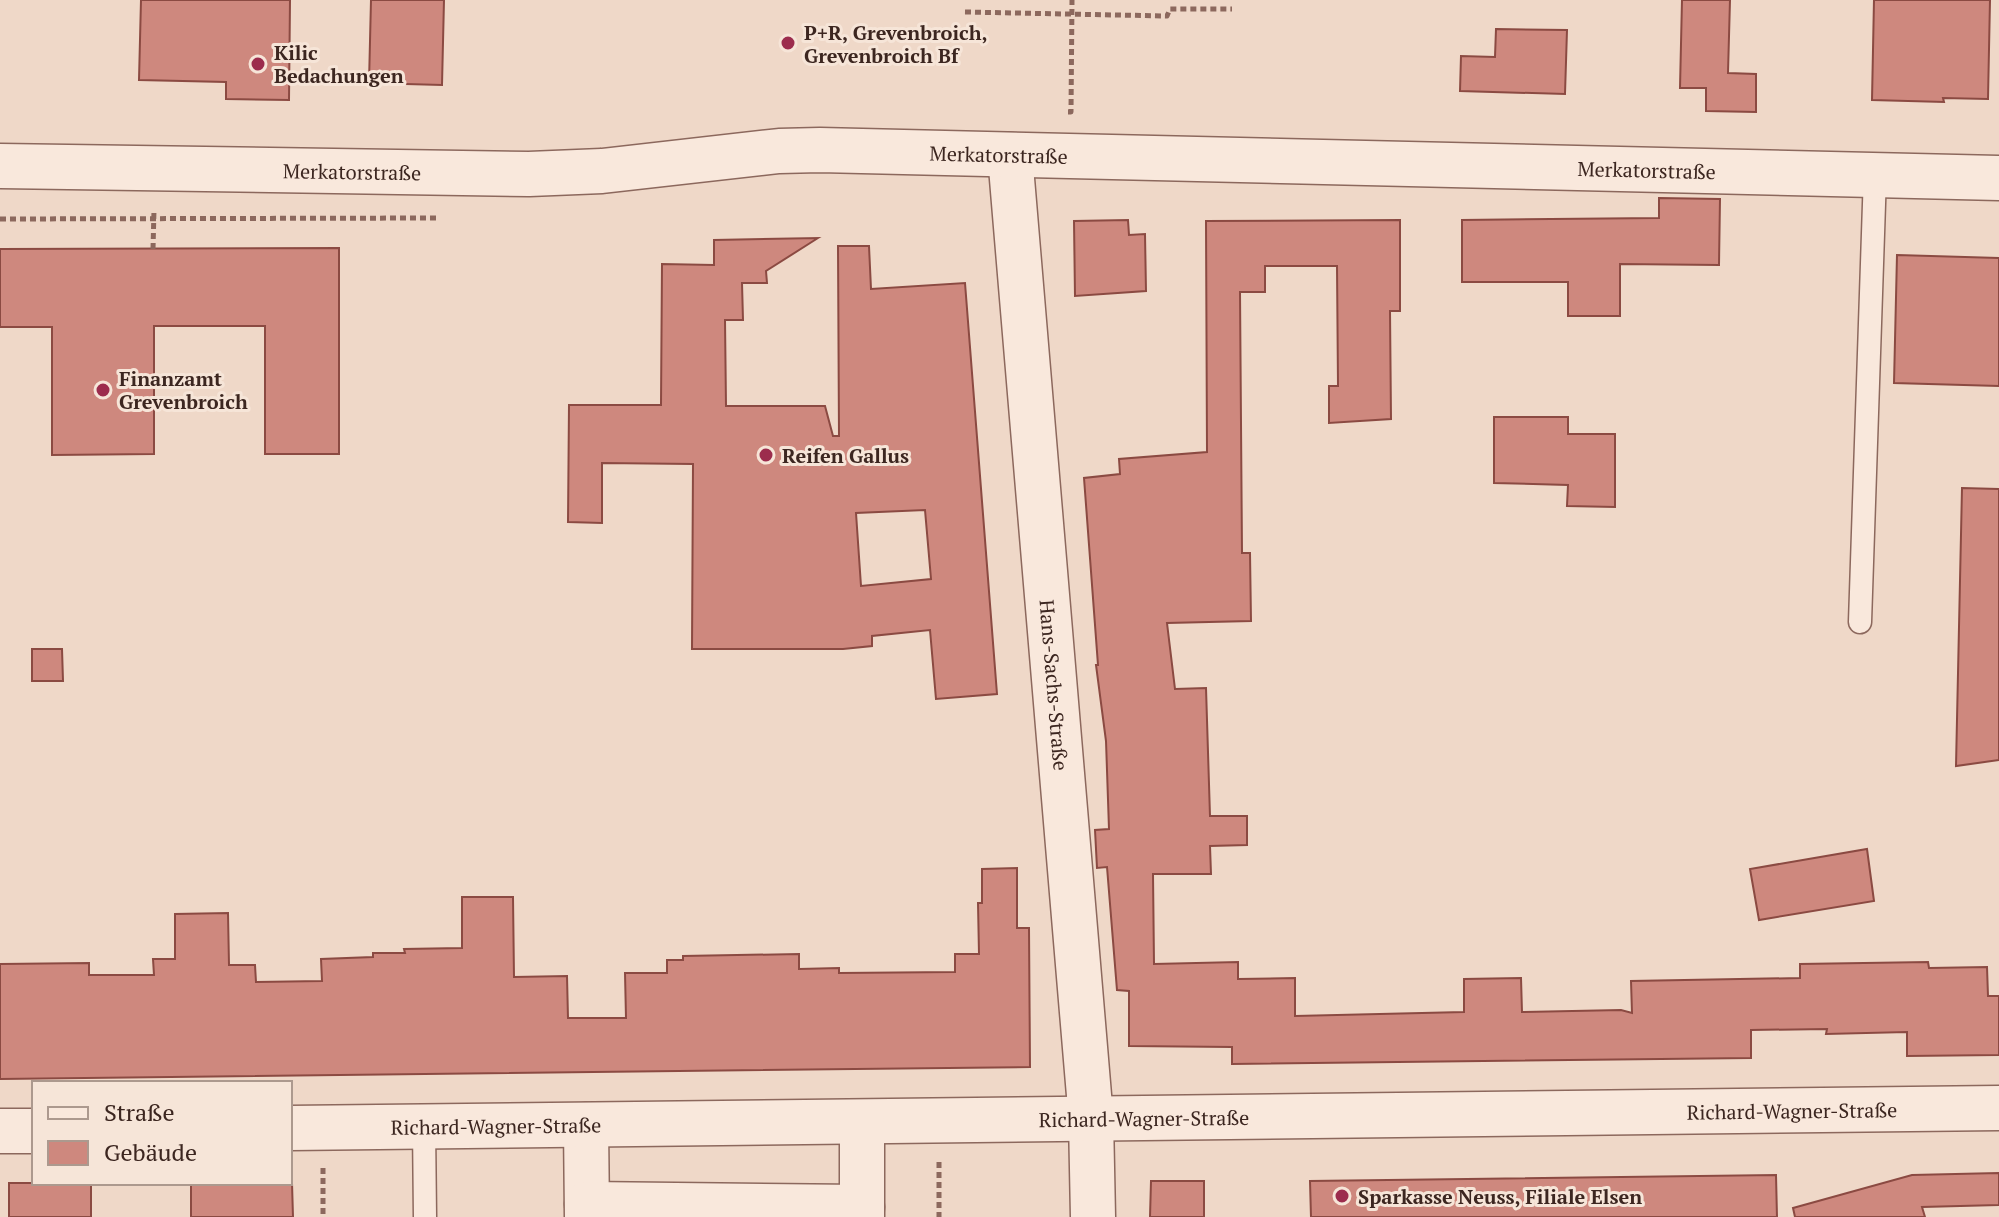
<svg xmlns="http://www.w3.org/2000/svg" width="1999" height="1217" viewBox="0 0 1999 1217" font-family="'PT Serif',serif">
<rect width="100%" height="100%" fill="#efd8c8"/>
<g fill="#ce887e" stroke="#8b4a42" stroke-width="2" fill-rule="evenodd">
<polygon points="141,0 290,0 289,100 226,99 226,82 139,80"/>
<polygon points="371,0 444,0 442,85 369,83"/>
<polygon points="1682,0 1730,0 1728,73 1756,74 1756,112 1706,111 1706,88 1680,88"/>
<polygon points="1874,0 1990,0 1988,99 1943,98 1944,102 1872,100"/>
<polygon points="1496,29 1567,30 1565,94 1460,91 1461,56 1495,57"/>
<polygon points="1659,198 1720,199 1719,265 1620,264 1620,316 1568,316 1568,282 1462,282 1462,220 1659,218"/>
<polygon points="1128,220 1129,235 1145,234 1146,291 1075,296 1074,221"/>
<polygon points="1400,220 1400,311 1390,311 1391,419 1329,423 1329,386 1338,386 1337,266 1265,266 1265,292 1240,292 1242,553 1250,553 1251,621 1167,623 1175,689 1206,688 1210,816 1247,816 1247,845 1210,846 1211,874 1153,874 1154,964 1238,962 1238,979 1295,978 1295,1016 1464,1012 1464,979 1521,978 1522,1012 1621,1010 1632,1013 1631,981 1800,978 1800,964 1928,962 1929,968 1987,967 1988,996 1999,996 1999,1055 1907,1056 1907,1032 1826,1034 1827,1029 1751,1030 1751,1058 1232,1064 1232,1047 1129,1046 1129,991 1117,990 1107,867 1097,868 1095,830 1109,829 1106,741 1096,665 1098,665 1084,478 1120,474 1119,459 1207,452 1206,221"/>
<path d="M818 238 766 271 767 283H742L743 320H725L726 406H825L833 436H839L838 246H869L871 289 965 283 997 694 936 699 930 630 872 636V646L843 649H692L693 464 602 463V523L568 522 569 405H661L662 264 714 265V240ZM925 510 931 579 861 586 856 513Z"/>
<polygon points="339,248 339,454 265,454 265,326 154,326 154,454 52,455 52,327 0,327 0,249"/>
<polygon points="1897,255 1999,258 1999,386 1894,383"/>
<polygon points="1494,417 1568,417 1568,434 1615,434 1615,507 1567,506 1568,485 1494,483"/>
<polygon points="1962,488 1999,489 1999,760 1956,766"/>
<polygon points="32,649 62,649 63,681 32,681"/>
<polygon points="1867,849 1874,901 1759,920 1750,869"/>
<polygon points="1017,868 1017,928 1029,928 1030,1067 0,1079 0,964 89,963 89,975 154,975 153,959 175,959 175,914 228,913 229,965 255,965 256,982 322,981 321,959 373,957 373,953 405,953 404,949 462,948 462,897 513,897 514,977 567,976 568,1018 626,1018 625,973 667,973 667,960 683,960 683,956 799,954 799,969 839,968 839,973 955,972 955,954 979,954 978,903 982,903 982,869"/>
<polygon points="1999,1173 1999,1205 1922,1207 1925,1217 1795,1217 1793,1208 1912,1175"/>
<polygon points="1776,1175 1777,1217 1311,1217 1310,1181"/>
<polygon points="1151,1181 1204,1181 1204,1217 1150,1217"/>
<rect x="9" y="1183" width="82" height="34"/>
<polygon points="191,1183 292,1183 293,1217 191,1217"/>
</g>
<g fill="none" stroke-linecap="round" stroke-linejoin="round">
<g stroke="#8c685d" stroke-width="25">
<g id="service">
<polyline points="1860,622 1875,174"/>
<polyline points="424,1126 425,1217"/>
</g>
</g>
<g stroke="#8c685d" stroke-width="47">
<g id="minor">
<path id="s1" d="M1010 155 1091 1119 1093 1217"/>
<path id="s2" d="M0 166 529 174 602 171 779 151 820 150 1999 178"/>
<polyline points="586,1125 587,1217"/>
<path id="s3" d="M290 1128 1999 1108"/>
<polyline points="0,1131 34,1131"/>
<polyline points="587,1204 862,1207 862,1217"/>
<polyline points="862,1207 862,1122"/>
</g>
</g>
<g stroke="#8c685d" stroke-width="5" stroke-dasharray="6 4" stroke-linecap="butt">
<polyline points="965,12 1167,16 1170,9 1232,9"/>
<polyline points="1068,112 1071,112 1072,0"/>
<polyline points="0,219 439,218"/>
<polyline points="153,249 154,210"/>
<polyline points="939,1162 939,1217"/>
<polyline points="323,1168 323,1217"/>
</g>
<use href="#service" stroke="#f9e8dc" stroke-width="22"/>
<use href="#minor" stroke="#f9e8dc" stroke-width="44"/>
</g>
<g fill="#9c2c4d" stroke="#f6e5d8" stroke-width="3">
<circle cx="788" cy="43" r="8"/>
<circle cx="258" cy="64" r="8"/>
<circle cx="103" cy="390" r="8"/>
<circle cx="766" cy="455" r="8"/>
<circle cx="1342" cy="1196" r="8"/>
</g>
<g text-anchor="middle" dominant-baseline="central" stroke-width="6" stroke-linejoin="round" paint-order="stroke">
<g font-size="20" font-weight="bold" fill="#3c2620" stroke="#f6e5d8" text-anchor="start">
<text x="804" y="32">P+R, Grevenbroich,<tspan x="804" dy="23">Grevenbroich Bf</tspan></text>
<text x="274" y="52">Kilic<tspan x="274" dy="23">Bedachungen</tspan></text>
<text x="119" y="378">Finanzamt<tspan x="119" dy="23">Grevenbroich</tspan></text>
<text x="782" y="455">Reifen Gallus</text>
<text x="1358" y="1196">Sparkasse Neuss, Filiale Elsen</text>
</g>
<g font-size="20" fill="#3c2620" stroke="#f6e5d8">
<text stroke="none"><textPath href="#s2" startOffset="1000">Merkatorstraße</textPath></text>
<text stroke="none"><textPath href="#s2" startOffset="1648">Merkatorstraße</textPath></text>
<text stroke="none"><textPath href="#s2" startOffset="352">Merkatorstraße</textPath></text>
<text stroke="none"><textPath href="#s1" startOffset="532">Hans-Sachs-Straße</textPath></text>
<text stroke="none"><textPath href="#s3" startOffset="1502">Richard-Wagner-Straße</textPath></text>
<text stroke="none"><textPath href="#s3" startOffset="854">Richard-Wagner-Straße</textPath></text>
<text stroke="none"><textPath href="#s3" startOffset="206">Richard-Wagner-Straße</textPath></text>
</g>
</g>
<rect x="32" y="1081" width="260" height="104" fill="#f6e5d8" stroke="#ac998e" stroke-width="2"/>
<rect x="48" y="1107" width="40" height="12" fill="#f9e8dc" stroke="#ac998e" stroke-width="2"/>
<text x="104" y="1121" font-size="24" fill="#3c2620">Straße</text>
<rect x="48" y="1141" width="40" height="24" fill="#ce887e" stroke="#ac998e" stroke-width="2"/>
<text x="104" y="1161" font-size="24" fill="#3c2620">Gebäude</text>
</svg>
